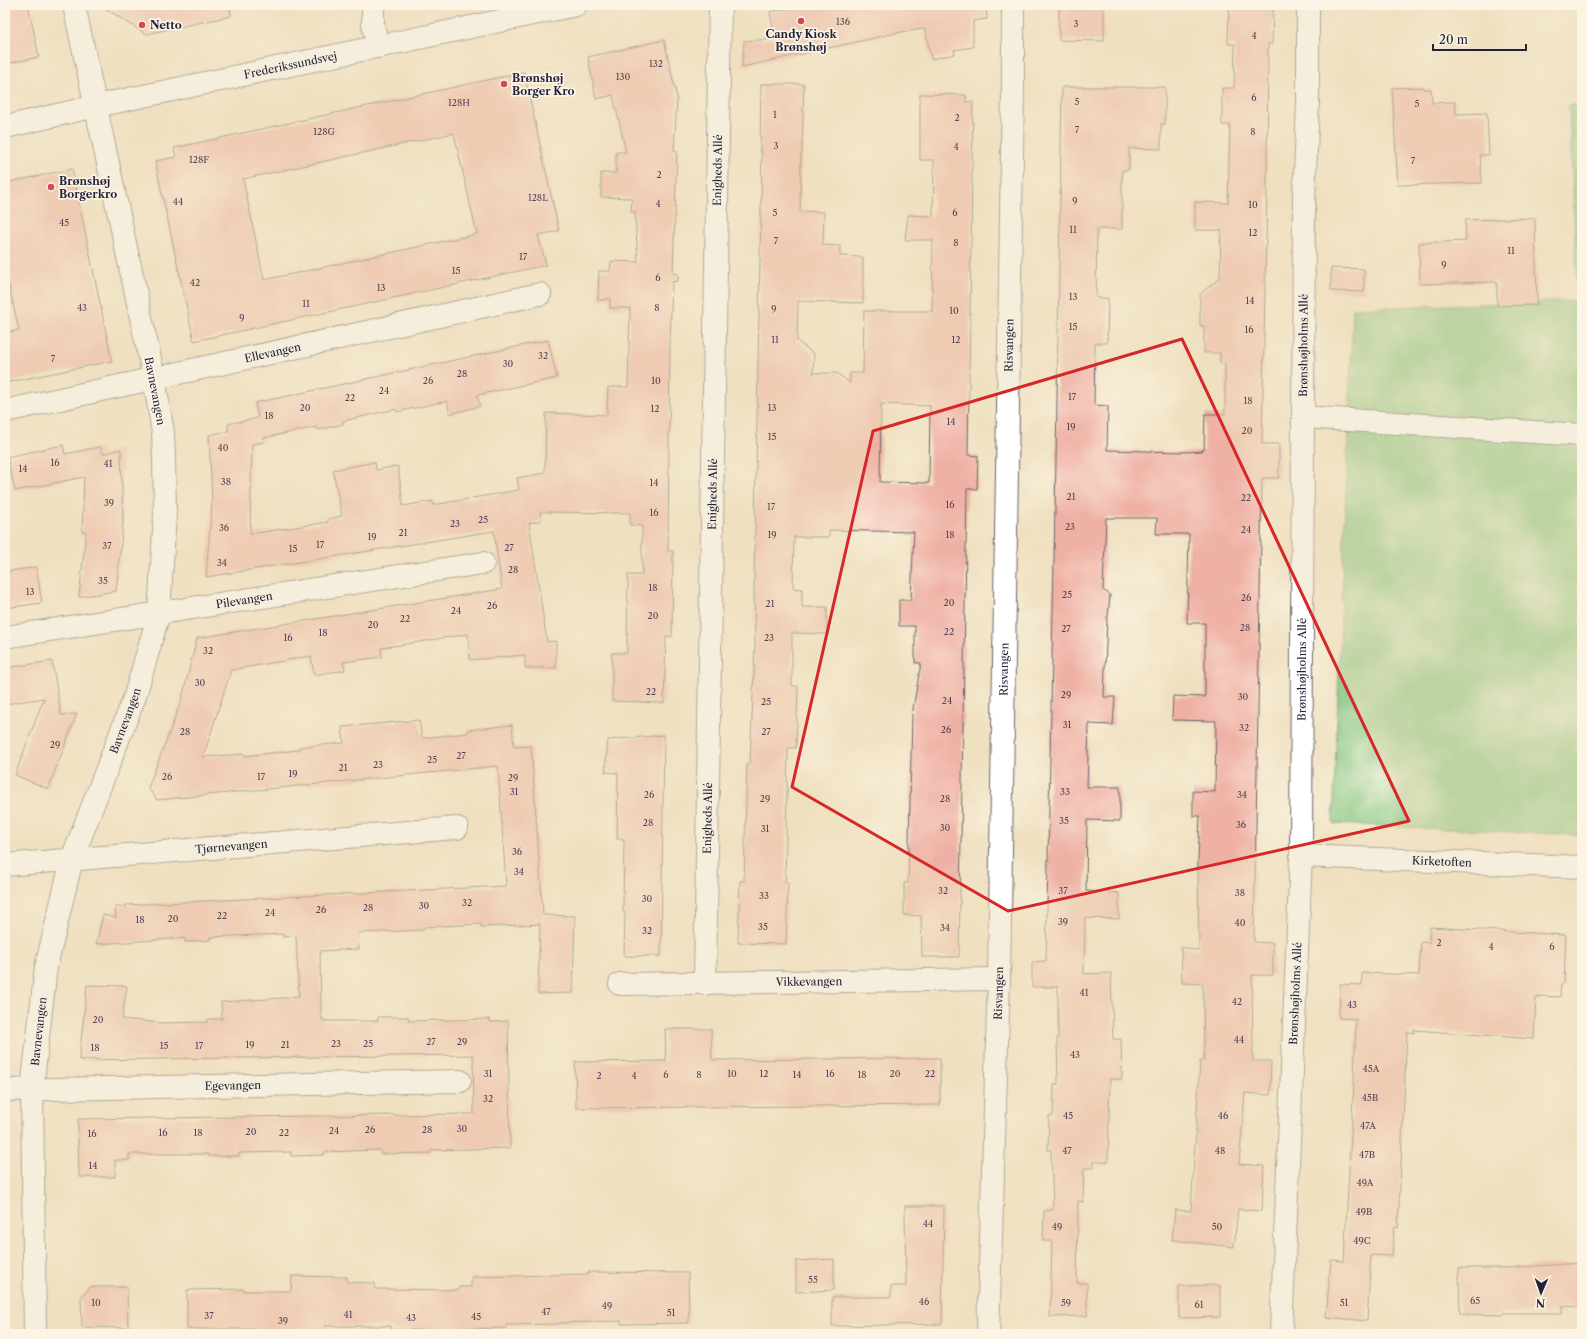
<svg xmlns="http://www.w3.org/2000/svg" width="1587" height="1339" viewBox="0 0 1587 1339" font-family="'Libre Caslon Text',serif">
<rect width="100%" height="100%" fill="#fcf5e5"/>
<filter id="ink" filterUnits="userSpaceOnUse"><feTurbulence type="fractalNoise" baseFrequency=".025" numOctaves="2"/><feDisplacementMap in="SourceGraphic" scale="8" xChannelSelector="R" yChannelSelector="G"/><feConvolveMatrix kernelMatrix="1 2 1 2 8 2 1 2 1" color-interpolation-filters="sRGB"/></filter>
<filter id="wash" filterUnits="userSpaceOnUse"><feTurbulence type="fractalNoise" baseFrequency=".012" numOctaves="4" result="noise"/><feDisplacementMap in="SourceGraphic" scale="16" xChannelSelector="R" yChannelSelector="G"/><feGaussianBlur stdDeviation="0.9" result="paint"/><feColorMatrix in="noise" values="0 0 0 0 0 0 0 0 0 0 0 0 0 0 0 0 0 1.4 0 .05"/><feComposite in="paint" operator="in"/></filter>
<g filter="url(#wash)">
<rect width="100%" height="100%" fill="#efe0c0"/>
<polygon fill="#81c57f" stroke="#52745d" points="1569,105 1582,105 1582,835 1333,824 1353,308 1578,301"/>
<g id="blocks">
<g fill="#efb1a5" fill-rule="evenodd">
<polygon points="5,5 28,5 39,57 5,64"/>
<polygon points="100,5 230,5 231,16 146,34"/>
<polygon points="803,5 986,5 987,19 973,21 973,47 954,50 955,54 931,59 925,29 901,32 742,67 744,41 775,39 770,12"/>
<polygon points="1059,5 1104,5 1104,41 1059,40"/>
<polygon points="1229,5 1273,5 1272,44 1268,43 1267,188 1262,444 1279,444 1279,478 1262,478 1254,942 1273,943 1273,975 1252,975 1253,1061 1271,1061 1270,1095 1245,1093 1239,1164 1264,1166 1262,1211 1238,1209 1234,1247 1172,1240 1175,1210 1191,1211 1200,1061 1204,1061 1203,984 1182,983 1181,947 1199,951 1198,861 1200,816 1193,816 1193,791 1215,792 1216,721 1172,720 1173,696 1205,697 1205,623 1187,623 1189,534 1156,534 1157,518 1106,518 1103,590 1110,595 1108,617 1107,617 1104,697 1115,697 1113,725 1089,724 1087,787 1120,787 1120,821 1087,820 1086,891 1119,893 1119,919 1085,918 1084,974 1111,973 1113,1039 1121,1039 1122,1079 1110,1079 1108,1162 1093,1162 1093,1168 1084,1168 1083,1202 1078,1201 1077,1283 1087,1283 1087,1316 1050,1317 1052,1241 1043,1241 1044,1211 1053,1210 1051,1150 1048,1150 1049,1116 1053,1116 1054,1084 1058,1084 1057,1038 1058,1038 1058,987 1032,987 1032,962 1046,961 1056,460 1062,87 1165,87 1165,124 1161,124 1161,149 1129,148 1129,170 1122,170 1122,229 1097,229 1096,298 1108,298 1107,343 1095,343 1094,405 1108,406 1107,450 1184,452 1202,451 1202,450 1204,450 1205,414 1225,414 1225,364 1220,364 1220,353 1204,353 1204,326 1200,326 1200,294 1220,278 1221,230 1195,230 1195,202 1228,203 1230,125 1222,125 1222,88 1234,88 1235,44 1228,44"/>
<polygon points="664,40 677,98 674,151 677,152 673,273 678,274 678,281 672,282 670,341 668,551 673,551 672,637 666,636 664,703 612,701 612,653 627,653 628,575 642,575 642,526 630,525 630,513 540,512 541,521 529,523 547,642 556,641 556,668 525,668 525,655 470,660 468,634 381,648 382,657 343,662 345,670 314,675 311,656 231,670 203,757 244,754 244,756 299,750 299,747 344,743 342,727 419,720 422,738 468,733 467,730 512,725 514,747 531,746 543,915 575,916 573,993 538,994 540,924 481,927 481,924 424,927 424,930 358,933 359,949 320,951 321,1018 323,1018 323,1021 378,1021 378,1017 409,1017 408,1021 490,1019 490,1022 508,1021 510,1148 431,1150 431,1153 380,1154 380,1150 324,1152 324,1155 291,1156 291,1152 239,1153 239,1156 208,1156 208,1154 129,1154 129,1160 115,1160 115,1177 79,1177 78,1119 474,1114 473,1055 79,1060 87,985 127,986 122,1019 161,1023 208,1022 208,1019 222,1019 221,1002 299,997 296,936 283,937 283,934 210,937 210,940 185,942 185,938 96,944 103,915 116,918 115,907 126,907 125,905 506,886 498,766 157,800 148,788 181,702 197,638 502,589 494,531 206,577 212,502 209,435 228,431 228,424 258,418 255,403 548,340 557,378 477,395 480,406 450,414 447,401 397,412 396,409 343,421 343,424 318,430 317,427 263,438 264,442 252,444 250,534 328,522 328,519 342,516 333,470 375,462 376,470 398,466 403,506 433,501 433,505 519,490 517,478 545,473 546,413 607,415 608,387 628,387 630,308 610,308 610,298 598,301 599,271 610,271 611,261 638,262 635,212 631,212 632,198 601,197 601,173 616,173 616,152 626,152 613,95 596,99 588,57"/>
<path d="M524 72 559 231 538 235 546 265 194 341 155 161 176 157 174 148ZM454 133 477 234 264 280 243 179Z"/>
<path d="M761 84H804L802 154H801L800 211 824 212 823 245 840 246V256L863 257V303L798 301 797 341 814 354 813 373H837L850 383V373H863L864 311H932L933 240H905L908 215 933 216 934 160H920V94L966 95V102H973L968 455 978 456 977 489H967L959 957H922L921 916 904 915V883H908L912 715 921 663H915V626H899V600H911L914 532 829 530V537H794L793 588 802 589V607H827V634L792 633V686H798L796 748H788L785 882H788L786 944 738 943 740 881H744L747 764H750L755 647 754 582 762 152H760ZM881 404 930 406 929 483 880 482Z"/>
<polygon points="1423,87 1423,89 1431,89 1432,103 1455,102 1456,114 1487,113 1489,155 1480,155 1482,183 1398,185 1392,88"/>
<polygon points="72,169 112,361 5,383 5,333 19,330 5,269 5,183"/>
<polygon points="1535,218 1537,305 1497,306 1497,282 1420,284 1419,243 1466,241 1465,220"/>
<polygon points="1331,268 1364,269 1364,292 1331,291"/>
<polygon points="63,445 65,454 100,447 103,454 121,449 123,523 116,591 79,597 86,532 82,532 84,477 15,491 7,457"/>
<polygon points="36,567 42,603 5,608 5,572"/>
<polygon points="52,661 61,715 77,714 48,789 15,775 44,698 5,704 5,668"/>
<polygon points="664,735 661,956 624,956 625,912 623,912 624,839 617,839 618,773 605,772 608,740"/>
<polygon points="1430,927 1566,935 1564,984 1561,984 1560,997 1539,996 1539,998 1536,998 1534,1039 1414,1030 1414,1033 1407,1032 1398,1228 1394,1227 1392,1256 1371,1255 1367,1321 1326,1317 1331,1260 1344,1261 1354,1081 1356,1019 1339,1018 1340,984 1362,985 1362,973 1419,975 1421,942 1429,943"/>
<polygon points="665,1029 711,1029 712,1060 940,1058 940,1105 576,1108 575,1062 666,1061"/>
<polygon points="905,1206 944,1206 942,1324 832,1326 832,1297 891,1297 891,1286 906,1286"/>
<polygon points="834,1259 834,1290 796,1292 796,1261"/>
<polygon points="1582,1263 1582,1307 1562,1306 1562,1313 1503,1313 1503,1315 1460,1314 1459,1268 1505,1268"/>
<polygon points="588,1272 688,1273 689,1323 621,1324 621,1321 559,1323 559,1324 506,1325 506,1328 430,1329 430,1330 391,1330 391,1326 325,1326 325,1331 262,1333 262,1329 187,1329 187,1290 244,1289 244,1291 291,1291 292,1276 347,1277 347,1282 375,1283 375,1289 459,1290 459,1287 471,1287 471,1277 588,1274"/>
<polygon points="1220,1285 1220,1317 1179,1318 1179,1286"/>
<polygon points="90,1287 127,1287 128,1328 82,1327 81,1297"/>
</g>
</g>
</g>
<g filter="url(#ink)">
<use href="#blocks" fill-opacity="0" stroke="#6a646a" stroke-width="1"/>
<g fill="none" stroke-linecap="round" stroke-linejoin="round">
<g stroke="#6a646a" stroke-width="24">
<g id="minor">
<polyline points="373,5 373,25 378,47"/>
<path id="s1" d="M5 411 540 294"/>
<polyline points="1303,417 1582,435"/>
<path id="s2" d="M5 637 483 563"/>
<path id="s3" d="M1301 856 1582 867"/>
<path id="s4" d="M5 865 457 828"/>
<path id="s5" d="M620 984 999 979"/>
<path id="s6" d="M705 984 720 5"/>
<path id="s7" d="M5 1090 460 1081"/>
<path id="s8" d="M35 1334 32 1089 46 967 72 859 135 696 159 613 165 513 164 457 163 433 154 378 74 5"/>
<path id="s9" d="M988 1334 999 979 1013 89V5"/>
<path id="s10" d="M1281 1334 1301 856 1304 198 1308 103V5"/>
</g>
</g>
<g stroke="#6a646a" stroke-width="24">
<g id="major">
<path id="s11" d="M5 127 96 106 576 5"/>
</g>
</g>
<use href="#minor" stroke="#fff" stroke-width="22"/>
<use href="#major" stroke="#fff" stroke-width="22"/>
</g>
</g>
<path d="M0 0H1587V1339H0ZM1182 339 1409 821 1008 911 792 787 873 431Z" fill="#efe0c0" fill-opacity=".55" fill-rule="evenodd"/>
<path fill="none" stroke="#d62828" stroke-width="3" stroke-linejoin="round" d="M1182 339 1409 821 1008 911 792 787 873 431Z"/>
<g fill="#d1495b" stroke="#fcf5e5" stroke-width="1.5">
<circle cx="801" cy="21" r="4"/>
<circle cx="142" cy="25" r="4"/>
<circle cx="504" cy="84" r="4"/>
<circle cx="51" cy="187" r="4"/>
</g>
<g text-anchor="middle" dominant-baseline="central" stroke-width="3.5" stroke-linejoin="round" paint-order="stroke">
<g font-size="9" fill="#554656">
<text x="843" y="21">136</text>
<text x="1076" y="23">3</text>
<text x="1254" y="35">4</text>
<text x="656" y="63">132</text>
<text x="623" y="76">130</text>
<text x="1254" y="97">6</text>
<text x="1077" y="101">5</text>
<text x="459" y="102">128H</text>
<text x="1417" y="103">5</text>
<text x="775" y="114">1</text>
<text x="957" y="117">2</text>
<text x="1077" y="129">7</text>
<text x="324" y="131">128G</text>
<text x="1253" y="131">8</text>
<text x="776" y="145">3</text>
<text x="956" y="146">4</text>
<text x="199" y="159">128F</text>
<text x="1413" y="160">7</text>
<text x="659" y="174">2</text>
<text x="538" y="197">128L</text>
<text x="1075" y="200">9</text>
<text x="178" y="201">44</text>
<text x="658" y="203">4</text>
<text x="1253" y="204">10</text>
<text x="775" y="212">5</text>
<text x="955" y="212">6</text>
<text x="64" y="222">45</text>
<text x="1073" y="229">11</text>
<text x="1253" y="232">12</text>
<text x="776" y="240">7</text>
<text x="956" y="242">8</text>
<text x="1511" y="250">11</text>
<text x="523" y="256">17</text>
<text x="1444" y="264">9</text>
<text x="456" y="270">15</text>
<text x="658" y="277">6</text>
<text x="195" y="282">42</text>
<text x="381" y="287">13</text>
<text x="1073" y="296">13</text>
<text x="1250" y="300">14</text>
<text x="306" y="303">11</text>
<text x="82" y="307">43</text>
<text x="657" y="307">8</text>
<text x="774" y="308">9</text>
<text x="954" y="310">10</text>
<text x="242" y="317">9</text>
<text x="1073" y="326">15</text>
<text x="1249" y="329">16</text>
<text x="775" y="339">11</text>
<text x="956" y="339">12</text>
<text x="543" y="355">32</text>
<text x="53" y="358">7</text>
<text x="508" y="363">30</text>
<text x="462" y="373">28</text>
<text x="428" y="380">26</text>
<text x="656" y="380">10</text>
<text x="384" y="390">24</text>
<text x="1072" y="396">17</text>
<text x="350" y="397">22</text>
<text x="1248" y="400">18</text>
<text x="305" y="407">20</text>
<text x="772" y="407">13</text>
<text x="655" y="408">12</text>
<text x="269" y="415">18</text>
<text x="951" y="421">14</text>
<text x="1071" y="426">19</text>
<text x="1247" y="430">20</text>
<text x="772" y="436">15</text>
<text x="223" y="447">40</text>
<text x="55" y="462">16</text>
<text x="108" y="463">41</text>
<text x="23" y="468">14</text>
<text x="226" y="481">38</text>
<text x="654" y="482">14</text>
<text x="1071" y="496">21</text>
<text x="1246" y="497">22</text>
<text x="109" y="502">39</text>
<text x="950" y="504">16</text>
<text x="771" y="506">17</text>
<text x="654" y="512">16</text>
<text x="483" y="519">25</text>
<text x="455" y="523">23</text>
<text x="1070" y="526">23</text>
<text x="224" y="527">36</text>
<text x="1246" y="529">24</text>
<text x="403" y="532">21</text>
<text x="772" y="534">19</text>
<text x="950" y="534">18</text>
<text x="372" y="536">19</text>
<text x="320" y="544">17</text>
<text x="107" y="545">37</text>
<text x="509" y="547">27</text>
<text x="293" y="548">15</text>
<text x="222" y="562">34</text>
<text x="513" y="569">28</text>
<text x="103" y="580">35</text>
<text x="653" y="587">18</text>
<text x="30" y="591">13</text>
<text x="1067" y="594">25</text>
<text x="1246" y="597">26</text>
<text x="949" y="602">20</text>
<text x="770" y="603">21</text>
<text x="492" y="605">26</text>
<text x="456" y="610">24</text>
<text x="653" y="615">20</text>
<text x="405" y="618">22</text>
<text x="373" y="624">20</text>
<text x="1245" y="627">28</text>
<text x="1066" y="628">27</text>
<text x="949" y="631">22</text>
<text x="323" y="632">18</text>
<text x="288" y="637">16</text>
<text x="769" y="637">23</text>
<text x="208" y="650">32</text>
<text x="200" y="682">30</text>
<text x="651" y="691">22</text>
<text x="1066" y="694">29</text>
<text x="1243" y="696">30</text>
<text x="947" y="700">24</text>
<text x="766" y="701">25</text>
<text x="1067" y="724">31</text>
<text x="1244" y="727">32</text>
<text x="946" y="729">26</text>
<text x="185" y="731">28</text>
<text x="766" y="731">27</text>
<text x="55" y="744">29</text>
<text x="461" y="755">27</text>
<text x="432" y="759">25</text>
<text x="378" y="764">23</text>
<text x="343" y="767">21</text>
<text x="293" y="773">19</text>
<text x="167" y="776">26</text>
<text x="261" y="776">17</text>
<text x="513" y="777">29</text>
<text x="514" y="791">31</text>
<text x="1065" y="791">33</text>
<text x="649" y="794">26</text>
<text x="1242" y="794">34</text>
<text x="765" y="798">29</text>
<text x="945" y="798">28</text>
<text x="1064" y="820">35</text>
<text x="648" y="822">28</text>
<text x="1241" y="824">36</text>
<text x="945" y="827">30</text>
<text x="765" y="828">31</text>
<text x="517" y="851">36</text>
<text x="519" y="871">34</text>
<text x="943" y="890">32</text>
<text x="1063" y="890">37</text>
<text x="1240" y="892">38</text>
<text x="764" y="895">33</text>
<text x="647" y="898">30</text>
<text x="467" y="902">32</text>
<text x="424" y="905">30</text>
<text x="368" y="907">28</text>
<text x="321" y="909">26</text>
<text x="270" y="912">24</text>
<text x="222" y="915">22</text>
<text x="173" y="918">20</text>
<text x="140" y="919">18</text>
<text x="1063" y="921">39</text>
<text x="1240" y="922">40</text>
<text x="763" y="926">35</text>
<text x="945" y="927">34</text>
<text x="647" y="930">32</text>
<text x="1439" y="942">2</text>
<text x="1491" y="946">4</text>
<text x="1552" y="946">6</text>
<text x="1084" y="992">41</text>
<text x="1237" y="1001">42</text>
<text x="1352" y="1004">43</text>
<text x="98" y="1019">20</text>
<text x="1239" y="1039">44</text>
<text x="431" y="1041">27</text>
<text x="462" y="1041">29</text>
<text x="336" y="1043">23</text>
<text x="368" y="1043">25</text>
<text x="250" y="1044">19</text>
<text x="285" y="1044">21</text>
<text x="164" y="1045">15</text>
<text x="199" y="1045">17</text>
<text x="95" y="1047">18</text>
<text x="1075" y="1054">43</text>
<text x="1371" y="1068">45A</text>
<text x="488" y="1073">31</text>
<text x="732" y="1073">10</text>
<text x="764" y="1073">12</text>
<text x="830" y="1073">16</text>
<text x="895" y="1073">20</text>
<text x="930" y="1073">22</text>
<text x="666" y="1074">6</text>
<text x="699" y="1074">8</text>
<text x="797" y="1074">14</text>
<text x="862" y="1074">18</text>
<text x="599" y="1075">2</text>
<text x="634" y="1075">4</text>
<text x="1370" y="1097">45B</text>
<text x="488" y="1098">32</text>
<text x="1068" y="1115">45</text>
<text x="1223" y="1115">46</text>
<text x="1368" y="1125">47A</text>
<text x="462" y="1128">30</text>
<text x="370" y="1129">26</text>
<text x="427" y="1129">28</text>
<text x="334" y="1130">24</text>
<text x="251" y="1131">20</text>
<text x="163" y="1132">16</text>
<text x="198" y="1132">18</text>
<text x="284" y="1132">22</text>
<text x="92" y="1133">16</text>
<text x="1067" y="1150">47</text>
<text x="1220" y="1150">48</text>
<text x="1367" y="1154">47B</text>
<text x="93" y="1165">14</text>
<text x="1365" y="1182">49A</text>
<text x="1364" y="1211">49B</text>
<text x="928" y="1223">44</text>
<text x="1057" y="1226">49</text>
<text x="1217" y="1226">50</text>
<text x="1362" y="1240">49C</text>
<text x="813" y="1279">55</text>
<text x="1475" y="1300">65</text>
<text x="924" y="1301">46</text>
<text x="96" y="1302">10</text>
<text x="1066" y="1302">59</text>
<text x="1344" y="1302">51</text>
<text x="1199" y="1304">61</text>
<text x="607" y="1305">49</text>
<text x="546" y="1311">47</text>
<text x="671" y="1312">51</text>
<text x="348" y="1314">41</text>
<text x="209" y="1315">37</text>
<text x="476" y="1316">45</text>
<text x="411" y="1317">43</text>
<text x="283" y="1320">39</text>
</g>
<g font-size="11" font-weight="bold" fill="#22223b" stroke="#fcf5e5" text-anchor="start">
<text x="150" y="25">Netto</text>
<text x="801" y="34" text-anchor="middle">Candy Kiosk<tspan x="801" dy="13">Brønshøj</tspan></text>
<text x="512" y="78">Brønshøj<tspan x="512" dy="13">Borger Kro</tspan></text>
<text x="59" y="181">Brønshøj<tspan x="59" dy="13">Borgerkro</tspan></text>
</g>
<g font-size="11" fill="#22223b" stroke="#fcf5e5">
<text stroke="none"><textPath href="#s11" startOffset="292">Frederikssundsvej</textPath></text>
<text stroke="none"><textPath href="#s6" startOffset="814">Enigheds Allé</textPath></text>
<text stroke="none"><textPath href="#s9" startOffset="989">Risvangen</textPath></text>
<text stroke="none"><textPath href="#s10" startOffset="989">Brønshøjholms Allé</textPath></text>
<text stroke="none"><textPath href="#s1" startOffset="274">Ellevangen</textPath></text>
<text transform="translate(155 391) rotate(79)">Bavnevangen</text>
<text stroke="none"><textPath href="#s6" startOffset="490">Enigheds Allé</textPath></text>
<text stroke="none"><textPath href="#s2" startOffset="242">Pilevangen</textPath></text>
<text stroke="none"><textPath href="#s9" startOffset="665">Risvangen</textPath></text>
<text stroke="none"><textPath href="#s10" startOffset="665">Brønshøjholms Allé</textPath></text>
<text stroke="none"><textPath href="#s8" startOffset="627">Bavnevangen</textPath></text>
<text stroke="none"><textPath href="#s6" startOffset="166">Enigheds Allé</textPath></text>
<text stroke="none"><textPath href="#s4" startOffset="227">Tjørnevangen</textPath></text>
<text stroke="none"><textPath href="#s3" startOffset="141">Kirketoften</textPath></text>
<text stroke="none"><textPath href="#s5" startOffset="189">Vikkevangen</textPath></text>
<text stroke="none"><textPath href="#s9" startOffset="341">Risvangen</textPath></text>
<text stroke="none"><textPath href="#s10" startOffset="341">Brønshøjholms Allé</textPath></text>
<text stroke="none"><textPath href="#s8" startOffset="303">Bavnevangen</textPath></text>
<text stroke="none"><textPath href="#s7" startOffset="228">Egevangen</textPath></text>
</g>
</g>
<rect width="1587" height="1339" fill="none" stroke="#fcf5e5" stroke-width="20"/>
<g transform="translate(1541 1293) rotate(182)" stroke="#fcf5e5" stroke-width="3" paint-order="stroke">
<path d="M0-3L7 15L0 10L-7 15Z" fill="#22223b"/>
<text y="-6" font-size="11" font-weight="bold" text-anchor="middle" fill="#22223b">N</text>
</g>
<path d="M1433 44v6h93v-6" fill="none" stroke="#22223b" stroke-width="2"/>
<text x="1439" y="44" font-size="12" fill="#22223b" stroke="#fcf5e5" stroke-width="3" paint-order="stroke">20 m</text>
</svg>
